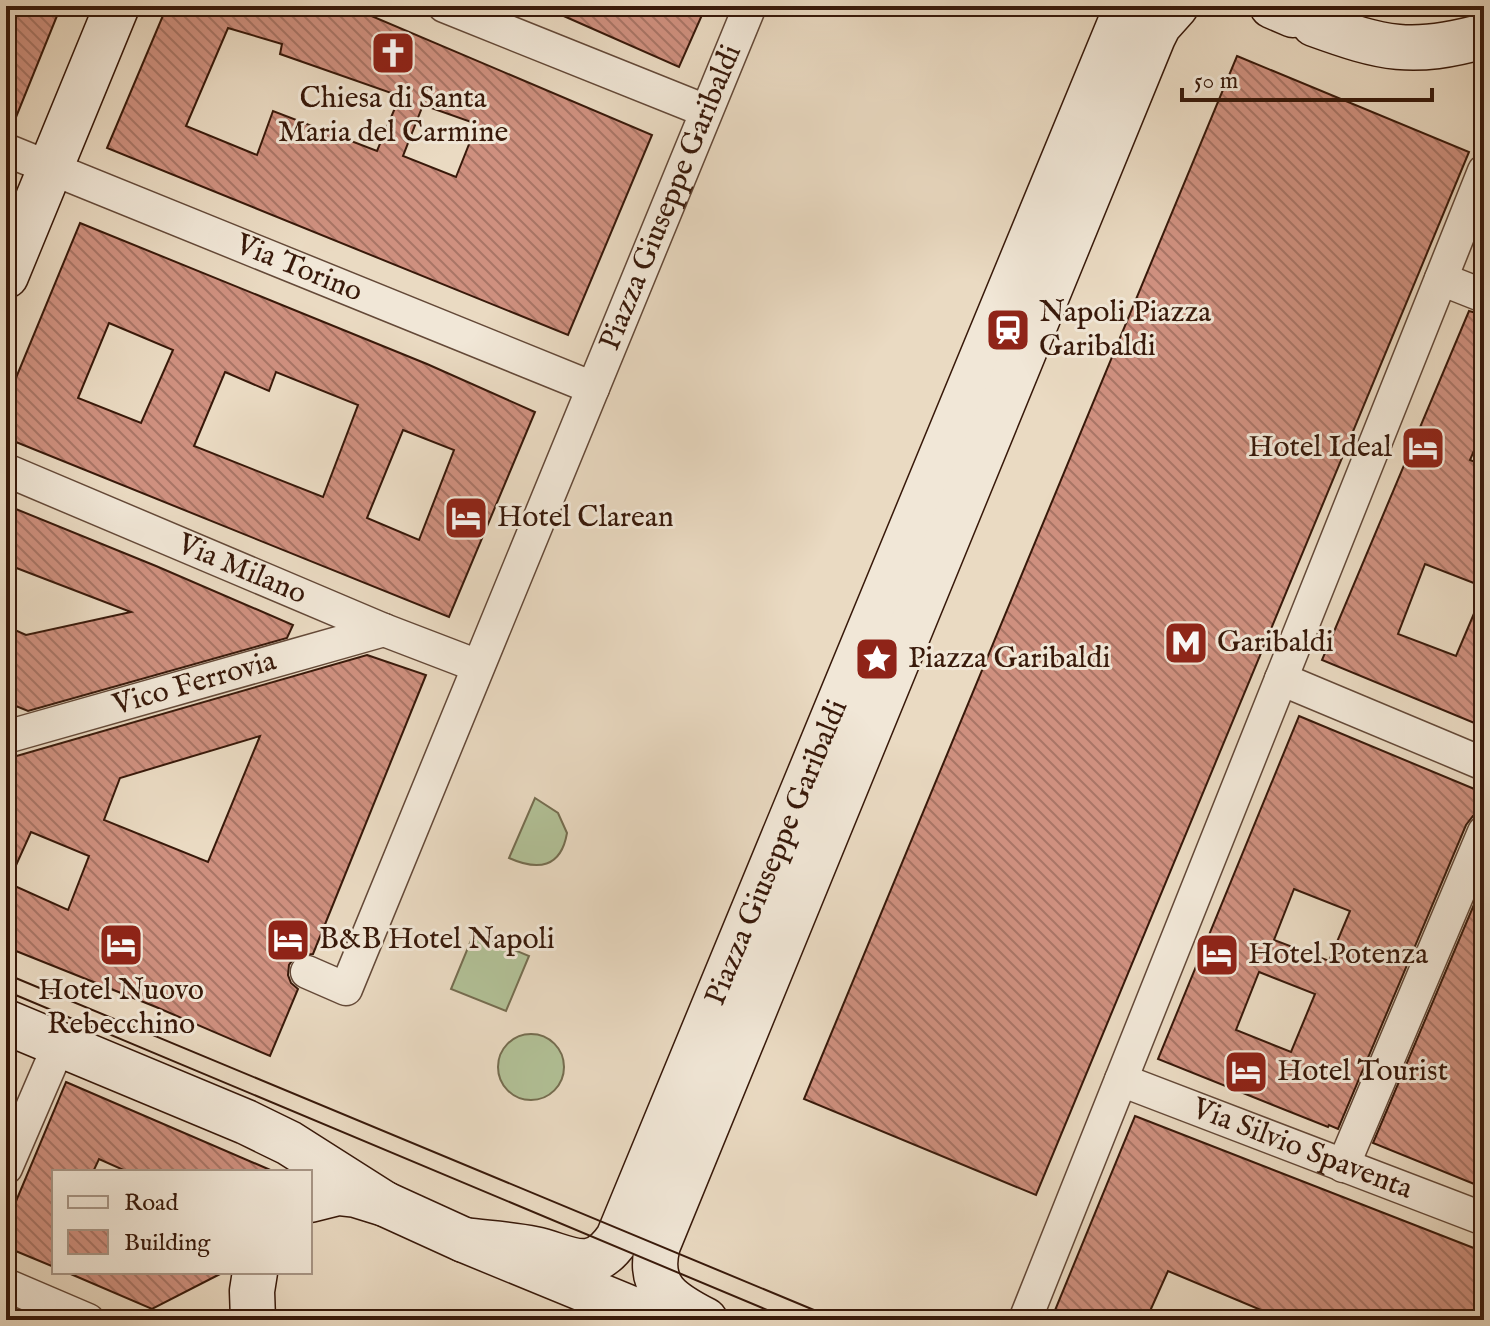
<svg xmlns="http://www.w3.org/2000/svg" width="1490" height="1326" viewBox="0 0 1490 1326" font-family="'IM FELL English',serif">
<defs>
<pattern id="building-back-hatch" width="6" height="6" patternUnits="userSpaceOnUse" patternTransform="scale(2)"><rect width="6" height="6" fill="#cf907f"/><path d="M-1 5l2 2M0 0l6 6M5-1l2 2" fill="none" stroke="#a97566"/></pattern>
</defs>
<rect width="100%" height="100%" fill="#eadac2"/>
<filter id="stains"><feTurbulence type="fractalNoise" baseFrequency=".0025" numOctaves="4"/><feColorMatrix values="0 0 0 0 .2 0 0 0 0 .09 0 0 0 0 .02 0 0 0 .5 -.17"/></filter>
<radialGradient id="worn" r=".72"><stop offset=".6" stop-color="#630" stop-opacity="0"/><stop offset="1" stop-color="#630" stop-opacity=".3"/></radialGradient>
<g fill="#b2c197" stroke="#756d50" stroke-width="2">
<path d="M535 798 558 813 567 833C561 868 538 871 509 858Z"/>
<polygon points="474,933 529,956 506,1011 451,989"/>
<circle cx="531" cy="1067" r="33"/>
</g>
<g fill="url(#building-back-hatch)" stroke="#38190a" stroke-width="2" fill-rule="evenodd">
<polygon points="6,6 61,6 10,132 6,131"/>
<path d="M167 6H348L652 135 568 335 107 148ZM228 28 282 44 280 54 400 96 377 151 273 111 257 155 186 126ZM423 105 477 124 456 177 403 156Z"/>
<polygon points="541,6 706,6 679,67"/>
<polygon points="1237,56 1469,152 1036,1195 804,1099"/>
<path d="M80 223 427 364 535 412 449 617 6 438V402ZM109 323 173 350 141 423 78 398ZM225 372 269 391 276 372 358 405 323 497 194 446ZM403 430 454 450 419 540 367 518Z"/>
<polygon points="1469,311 1484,315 1484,427 1470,460 1484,466 1484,587 1425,564 1398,634 1456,656 1484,590 1484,727 1322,660"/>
<polygon points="6,505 156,566 293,625 287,638 28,711 6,702 6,626 26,635 131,612 6,564"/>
<path d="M367 655 426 675 313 954 296 956 289 965 288 975 291 983 298 989 270 1056 156 1007 6 947V759ZM260 736 208 862 104 820 120 778ZM31 832 89 856 68 910 8 883Z"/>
<path d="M1299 716 1484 793V813L1473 816 1466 825 1338 1129 1329 1125 1328 1127 1158 1059ZM1294 889 1350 911 1329 961 1274 940ZM1259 972 1315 994 1291 1052 1236 1030Z"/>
<polygon points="1484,881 1484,1188 1373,1143"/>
<polygon points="66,1082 275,1172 128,1172 99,1159 93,1172 54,1172 54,1267 6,1247 6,1225"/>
<polygon points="1135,1116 1484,1252 1484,1320 1285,1320 1168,1271 1146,1320 1051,1320"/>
<polygon points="66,1272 224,1272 152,1309"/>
</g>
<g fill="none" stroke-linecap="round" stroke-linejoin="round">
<g stroke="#644938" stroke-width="35">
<g id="street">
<polyline points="444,6 706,111"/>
<path id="s1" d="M6 150 593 388"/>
<polyline points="1441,279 1484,296"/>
<path id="s2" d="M6 470 384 630 478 666"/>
<polyline points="1281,679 1484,764"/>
<path id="s3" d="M6 737 384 630"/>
<path id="s4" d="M307 972 346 989 750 6"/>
<path id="s5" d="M1121 1080 1484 1219"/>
<polyline points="1343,1166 1484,832"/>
<polyline points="6,1168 59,1045"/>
<polyline points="6,1285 88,1320"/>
<polyline points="1025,1320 1484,171"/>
</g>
</g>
<g stroke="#38190a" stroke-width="47">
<g id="secondary">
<polyline points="1272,6 1293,15"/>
<path d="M1314 24C1383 49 1412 56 1484 36"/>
<polyline points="6,276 117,6"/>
<polyline points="6,1022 246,1122 289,1143 385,1204"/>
<polyline points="310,1200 338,1193 356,1195 385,1204 464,1240 659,1320"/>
<path id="s6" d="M464 1240C487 1243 511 1244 534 1249 568 1256 591 1278 618 1238L1127 6"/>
<polyline points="253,1320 252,1291 255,1272"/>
<path d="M705 1320C672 1303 646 1288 658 1245L1153 37 1159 25 1176 6"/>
</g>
</g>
<use href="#street" stroke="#f1e7d7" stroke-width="32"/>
<use href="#secondary" stroke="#f1e7d7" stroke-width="44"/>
<g stroke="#38190a" stroke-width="2">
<polyline points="6,974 838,1320"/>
<polyline points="6,991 791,1320"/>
</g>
</g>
<defs>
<g id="church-square" transform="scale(2.3)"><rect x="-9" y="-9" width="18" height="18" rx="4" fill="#8f2418" stroke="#f1e7d7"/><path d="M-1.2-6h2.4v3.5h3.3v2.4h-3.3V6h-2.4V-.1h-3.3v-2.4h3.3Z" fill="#fff"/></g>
<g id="station-square" transform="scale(2.3)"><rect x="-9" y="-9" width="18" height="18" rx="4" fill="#8f2418" stroke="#f1e7d7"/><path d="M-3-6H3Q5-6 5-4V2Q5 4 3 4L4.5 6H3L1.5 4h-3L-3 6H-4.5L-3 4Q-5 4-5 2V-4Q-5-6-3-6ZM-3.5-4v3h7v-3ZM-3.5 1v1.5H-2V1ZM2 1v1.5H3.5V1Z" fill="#fff"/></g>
<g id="hotel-square" transform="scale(2.3)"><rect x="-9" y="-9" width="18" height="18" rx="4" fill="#8f2418" stroke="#f1e7d7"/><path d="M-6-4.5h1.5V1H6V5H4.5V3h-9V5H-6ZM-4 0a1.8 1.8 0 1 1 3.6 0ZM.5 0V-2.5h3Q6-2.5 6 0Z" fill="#fff"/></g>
<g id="metro-square" transform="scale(2.3)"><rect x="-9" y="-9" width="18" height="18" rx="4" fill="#8f2418" stroke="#f1e7d7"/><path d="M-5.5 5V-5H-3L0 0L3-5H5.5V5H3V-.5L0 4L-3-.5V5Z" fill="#fff"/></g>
<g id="sight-square" transform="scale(2.3)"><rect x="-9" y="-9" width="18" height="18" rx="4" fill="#8f2418" stroke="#f1e7d7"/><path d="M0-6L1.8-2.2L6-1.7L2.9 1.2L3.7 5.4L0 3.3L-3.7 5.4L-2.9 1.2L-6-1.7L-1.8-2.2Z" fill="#fff"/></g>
</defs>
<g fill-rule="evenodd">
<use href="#church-square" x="393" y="53"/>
<use href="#station-square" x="1008" y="330"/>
<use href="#hotel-square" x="1423" y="448"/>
<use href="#hotel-square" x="466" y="518"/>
<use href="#metro-square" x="1186" y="643"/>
<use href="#sight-square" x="877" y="659"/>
<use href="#hotel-square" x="288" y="940"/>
<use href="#hotel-square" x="121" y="945"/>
<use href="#hotel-square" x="1217" y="955"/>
<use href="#hotel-square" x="1246" y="1072"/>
</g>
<g text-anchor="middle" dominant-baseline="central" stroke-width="6" stroke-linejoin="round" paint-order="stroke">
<g font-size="30" fill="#38190a" stroke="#f1e7d7" text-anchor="start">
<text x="393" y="99" text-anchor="middle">Chiesa di Santa<tspan x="393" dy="34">Maria del Carmine</tspan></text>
<text x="1039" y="313">Napoli Piazza<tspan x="1039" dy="34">Garibaldi</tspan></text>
<text x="1392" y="448" text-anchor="end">Hotel Ideal</text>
<text x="497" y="518">Hotel Clarean</text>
<text x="1217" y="643">Garibaldi</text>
<text x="908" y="659">Piazza Garibaldi</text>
<text x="319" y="940">B&amp;B Hotel Napoli</text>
<text x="1248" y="955">Hotel Potenza</text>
<text x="121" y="991" text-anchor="middle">Hotel Nuovo<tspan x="121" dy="34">Rebecchino</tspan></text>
<text x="1277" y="1072">Hotel Tourist</text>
</g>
<g font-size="30" fill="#38190a" stroke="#f1e7d7">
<text stroke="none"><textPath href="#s4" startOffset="898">Piazza Giuseppe Garibaldi</textPath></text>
<text stroke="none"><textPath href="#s1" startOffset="316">Via Torino</textPath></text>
<text stroke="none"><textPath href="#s2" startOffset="256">Via Milano</textPath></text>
<text stroke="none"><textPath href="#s3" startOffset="196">Vico Ferrovia</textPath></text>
<text stroke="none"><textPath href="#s6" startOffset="582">Piazza Giuseppe Garibaldi</textPath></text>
<text stroke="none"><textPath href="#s5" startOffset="194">Via Silvio Spaventa</textPath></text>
</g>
</g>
<rect width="1490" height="1326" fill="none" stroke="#eadac2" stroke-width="32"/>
<rect x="8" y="8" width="1474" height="1310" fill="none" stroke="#38190a" stroke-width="4"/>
<rect x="16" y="16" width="1458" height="1294" fill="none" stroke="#38190a" stroke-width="2"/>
<rect x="52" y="1170" width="260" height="104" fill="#f1e7d7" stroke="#a79585" stroke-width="2"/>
<rect x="68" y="1196" width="40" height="12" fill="#f1e7d7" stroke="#a79585" stroke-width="2"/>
<text x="124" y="1210" font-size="24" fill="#38190a">Road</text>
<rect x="68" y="1230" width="40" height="24" fill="url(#building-back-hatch)" stroke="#a79585" stroke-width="2"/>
<text x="124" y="1250" font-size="24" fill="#38190a">Building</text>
<path d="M1182 88v12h250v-12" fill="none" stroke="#38190a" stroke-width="4"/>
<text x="1194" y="88" font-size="24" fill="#38190a" stroke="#f1e7d7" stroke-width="6" paint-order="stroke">50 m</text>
<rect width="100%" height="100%" filter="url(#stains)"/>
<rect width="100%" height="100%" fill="url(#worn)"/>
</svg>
